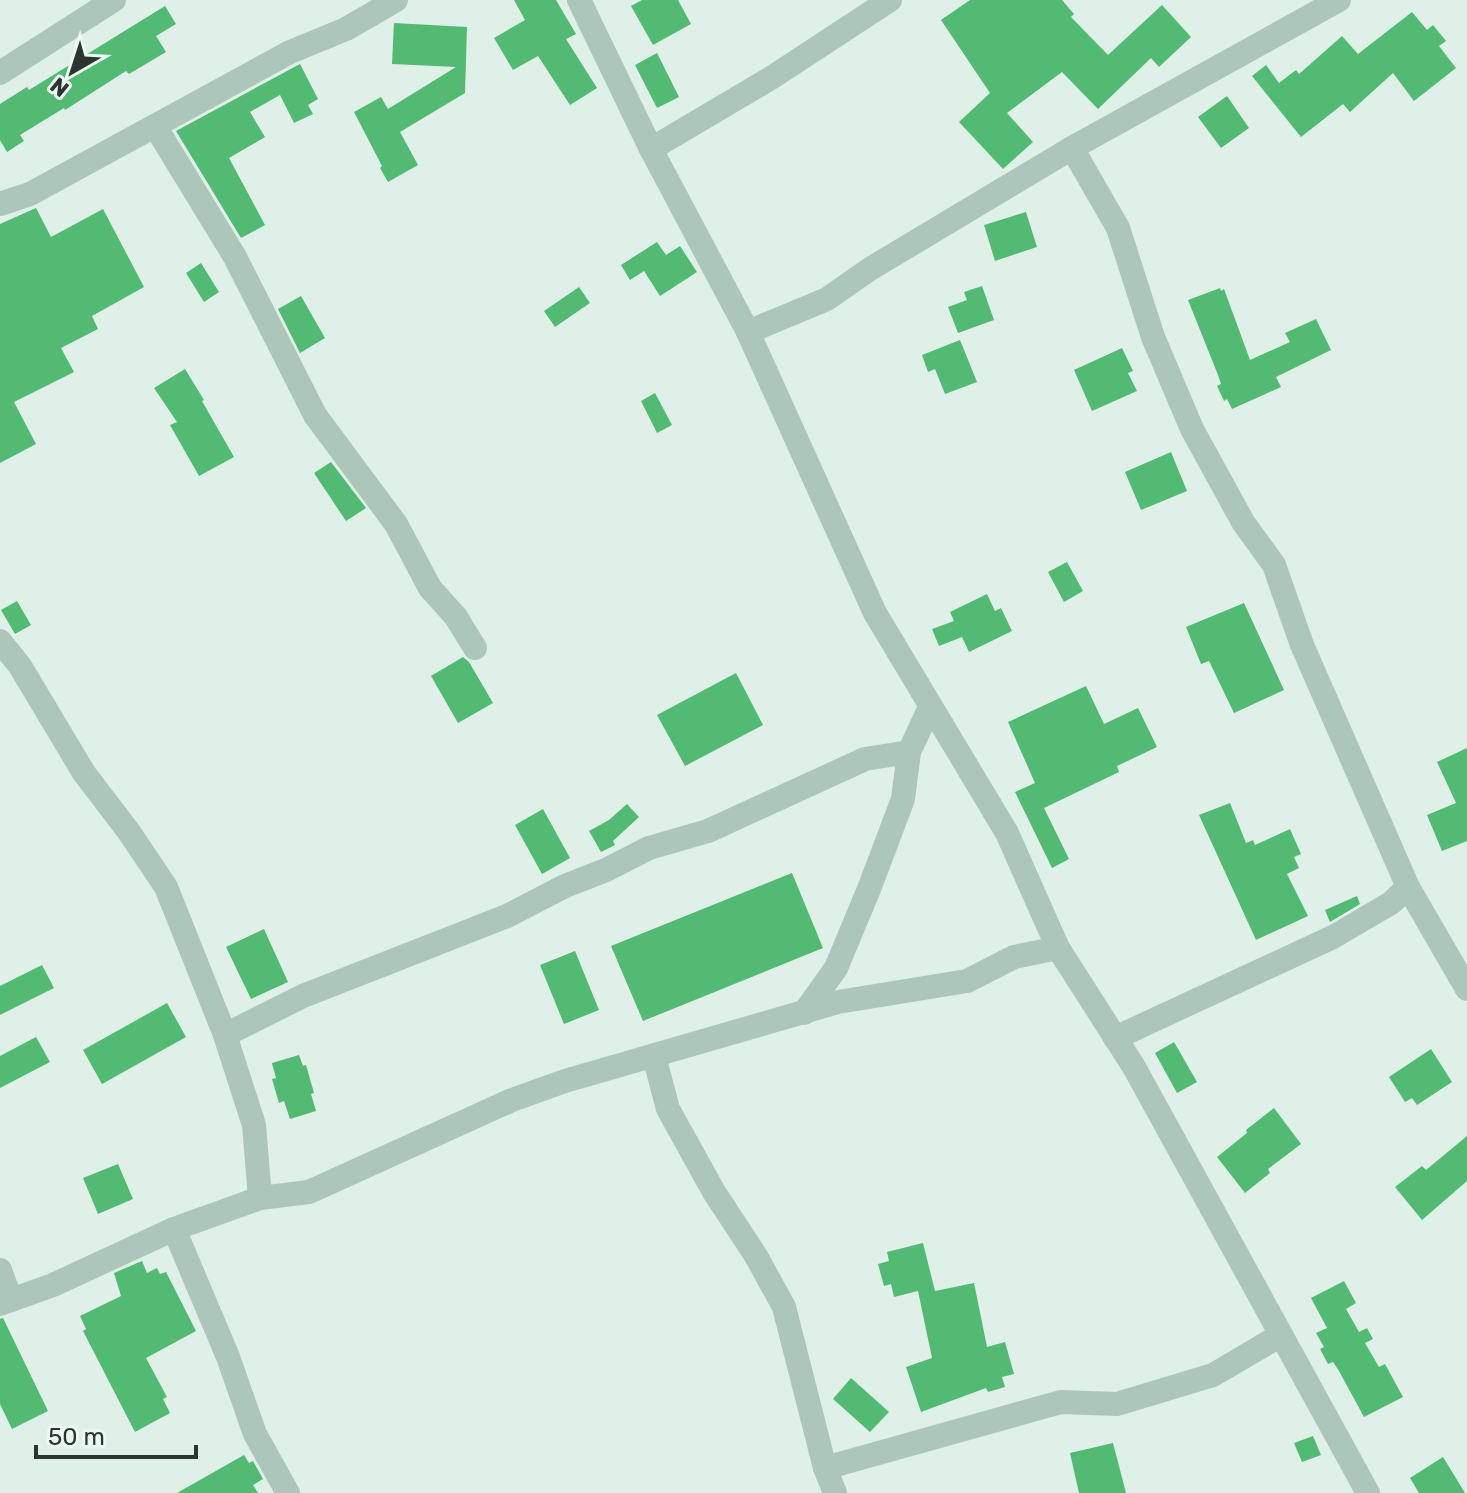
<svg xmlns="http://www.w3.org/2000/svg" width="1467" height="1493" viewBox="0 0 1467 1493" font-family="Rubik,sans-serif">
<rect width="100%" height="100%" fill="#dff0e9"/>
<g fill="#53ba73">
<polygon points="514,0 556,0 576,34 566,39 597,88 570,105 538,56 513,70 494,38 525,20"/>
<polygon points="642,0 678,0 691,24 653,45 631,6"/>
<polygon points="970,0 1062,0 1074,14 1071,17 1108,55 1162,5 1191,37 1159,67 1151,58 1098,109 1062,72 1007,113 1033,142 1003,169 959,122 990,93 941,20"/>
<polygon points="165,6 176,24 156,36 166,52 129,74 126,71 65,110 64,108 20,135 24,141 7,152 0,140 0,104 27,87 29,90"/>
<polygon points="1412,12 1427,30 1433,25 1446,41 1439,46 1456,68 1414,101 1393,73 1350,112 1343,104 1301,137 1252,76 1266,65 1279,83 1296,70 1299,74 1342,36 1358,54"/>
<polygon points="394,23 467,27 465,93 400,132 418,165 388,182 380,168 382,166 354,112 381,97 388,109 456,67 392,64"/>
<polygon points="657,53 679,97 657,108 635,65"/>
<polygon points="300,64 318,99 308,105 313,114 294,123 280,95 250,112 265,137 229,158 265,225 241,238 176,131"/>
<polygon points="1227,96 1249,128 1221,148 1198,117"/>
<polygon points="36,208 51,237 103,209 144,287 92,316 98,329 61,348 74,372 14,402 36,444 0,463 0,224"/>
<polygon points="1026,212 1037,247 995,261 984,225"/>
<polygon points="657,242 666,255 680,246 697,272 660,296 644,271 630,280 621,265"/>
<polygon points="201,263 219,292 204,302 186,273"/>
<polygon points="982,286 994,320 958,333 948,307 967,300 964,292"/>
<polygon points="579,287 590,303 555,327 544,311"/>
<polygon points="1220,288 1221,291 1224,289 1250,360 1290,342 1285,333 1316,319 1331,350 1276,377 1281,387 1232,409 1227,399 1224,401 1217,386 1221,384 1218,375 1188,300"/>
<polygon points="301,296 325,338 300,353 278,309"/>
<polygon points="960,340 977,382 945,394 935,369 928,372 922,355"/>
<polygon points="1122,348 1133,371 1128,373 1137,391 1092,411 1074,370"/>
<polygon points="185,369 204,400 202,401 234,457 199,476 170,425 177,422 154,388"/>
<polygon points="655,393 672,425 657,433 641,401"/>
<polygon points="1171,452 1187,491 1141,510 1125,472"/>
<polygon points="331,462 366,508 346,521 314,473"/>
<polygon points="1067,562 1083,591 1064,602 1048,572"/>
<polygon points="987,594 995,611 1001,608 1012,631 969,652 962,637 939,646 932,629 954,621 950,612"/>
<polygon points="17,601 31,625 15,634 1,610"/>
<polygon points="1244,603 1284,690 1234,713 1209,661 1201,664 1186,627"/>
<polygon points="463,657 469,662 493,703 458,723 431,676"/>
<polygon points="736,673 763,725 685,766 657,715"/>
<polygon points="1086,686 1104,724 1138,708 1157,747 1117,766 1119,772 1044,808 1069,859 1052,868 1015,792 1035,783 1008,722"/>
<polygon points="1467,748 1467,841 1442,851 1427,815 1456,803 1437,762"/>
<polygon points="1230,803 1246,843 1253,840 1255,845 1290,829 1301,854 1294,857 1299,868 1287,874 1308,916 1256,940 1199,815"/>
<polygon points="627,804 639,817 613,841 615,845 601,852 589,831 609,820"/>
<polygon points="543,809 570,858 542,874 515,825"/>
<polygon points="792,873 823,948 643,1021 611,946"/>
<polygon points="1357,896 1360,904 1330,922 1325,910"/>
<polygon points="264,929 288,982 251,999 226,947"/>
<polygon points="575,951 599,1010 564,1024 540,965"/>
<polygon points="42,965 54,988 0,1015 0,986"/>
<polygon points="167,1003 186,1037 102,1084 83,1050"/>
<polygon points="36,1037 50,1062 0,1088 0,1056"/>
<polygon points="1174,1042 1197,1082 1177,1093 1155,1053"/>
<polygon points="1431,1049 1452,1082 1417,1105 1412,1098 1405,1102 1389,1077"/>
<polygon points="299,1055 303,1066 306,1065 314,1093 311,1094 316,1111 290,1119 284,1101 279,1103 272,1079 276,1078 272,1063"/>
<polygon points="1274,1108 1301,1144 1268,1169 1270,1173 1245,1193 1217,1157 1247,1133 1246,1130"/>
<polygon points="1467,1136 1467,1181 1422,1220 1395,1187 1422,1166 1426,1170"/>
<polygon points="118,1164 133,1199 98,1214 83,1178"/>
<polygon points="923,1243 935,1291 974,1283 987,1347 1005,1342 1014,1374 1002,1377 1005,1387 988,1392 986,1388 921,1412 906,1367 932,1358 918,1291 894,1297 891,1284 884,1286 878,1264 889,1261 887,1252"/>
<polygon points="142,1261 147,1273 157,1268 160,1274 166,1272 196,1331 146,1358 167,1397 163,1399 170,1413 135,1432 83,1331 86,1329 80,1316 121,1296 114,1273"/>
<polygon points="1344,1281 1356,1303 1346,1309 1359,1332 1367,1328 1373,1339 1365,1343 1379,1367 1385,1364 1403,1397 1364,1417 1339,1371 1333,1362 1328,1364 1320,1349 1324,1347 1316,1333 1327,1328 1311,1298"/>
<polygon points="3,1318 48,1411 12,1429 0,1404 0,1319"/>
<polygon points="851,1378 889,1412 870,1432 833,1399"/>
<polygon points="1313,1436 1321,1455 1302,1462 1294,1443"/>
<polygon points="1113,1443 1126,1493 1079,1493 1070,1453"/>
<polygon points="244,1455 249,1463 253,1461 263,1479 253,1485 258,1493 177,1493"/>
<polygon points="1443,1457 1465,1493 1419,1493 1410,1478"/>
</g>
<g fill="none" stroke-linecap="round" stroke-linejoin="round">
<g stroke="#acc7ba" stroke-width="24">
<polyline points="579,0 651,149 748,332 875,613 1007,833 1058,948 1134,1067 1368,1493"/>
<polyline points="0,73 114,0"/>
<polyline points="155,126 235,257 315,415 396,524 430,588 456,617 475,648"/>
<polyline points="1072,148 1118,228 1153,337 1192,429 1243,522 1274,565 1302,645 1408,887 1467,989"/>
<polyline points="651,149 771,78 890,0"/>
<polyline points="0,204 30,194 290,52 346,29 396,0"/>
<polyline points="748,332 827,299 870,269 1072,148 1339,0"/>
<polyline points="0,641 20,666 84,773 129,832 166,887 225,1035 254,1125 260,1198"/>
<polyline points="804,1013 836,968 869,889 903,799 909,752 930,707"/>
<polyline points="225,1035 303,996 507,916 565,886 606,870 649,848 708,831 865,759 909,752"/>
<polyline points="1115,1038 1333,937 1391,903 1408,887"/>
<polyline points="654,1056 668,1109 714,1192 756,1256 784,1307 825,1468 835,1493"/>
<polyline points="174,1229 228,1357 255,1434 288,1493"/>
<polyline points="0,1270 11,1300"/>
<polyline points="0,1304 53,1285 174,1229 260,1198 309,1192 512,1100 565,1081 838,1002 967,981 1014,957 1058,948"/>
<polyline points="825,1468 1061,1402 1117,1404 1213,1375 1281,1335"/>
</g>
</g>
<g transform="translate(72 72) rotate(219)" stroke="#ebf8f3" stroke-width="6" paint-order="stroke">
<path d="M0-6L14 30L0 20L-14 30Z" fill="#2a362e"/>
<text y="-12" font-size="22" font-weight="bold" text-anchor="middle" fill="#2a362e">N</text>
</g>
<path d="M36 1445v12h160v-12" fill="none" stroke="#2a362e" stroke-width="4"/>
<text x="48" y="1445" font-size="24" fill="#2a362e" stroke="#ebf8f3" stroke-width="6" paint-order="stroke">50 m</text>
</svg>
